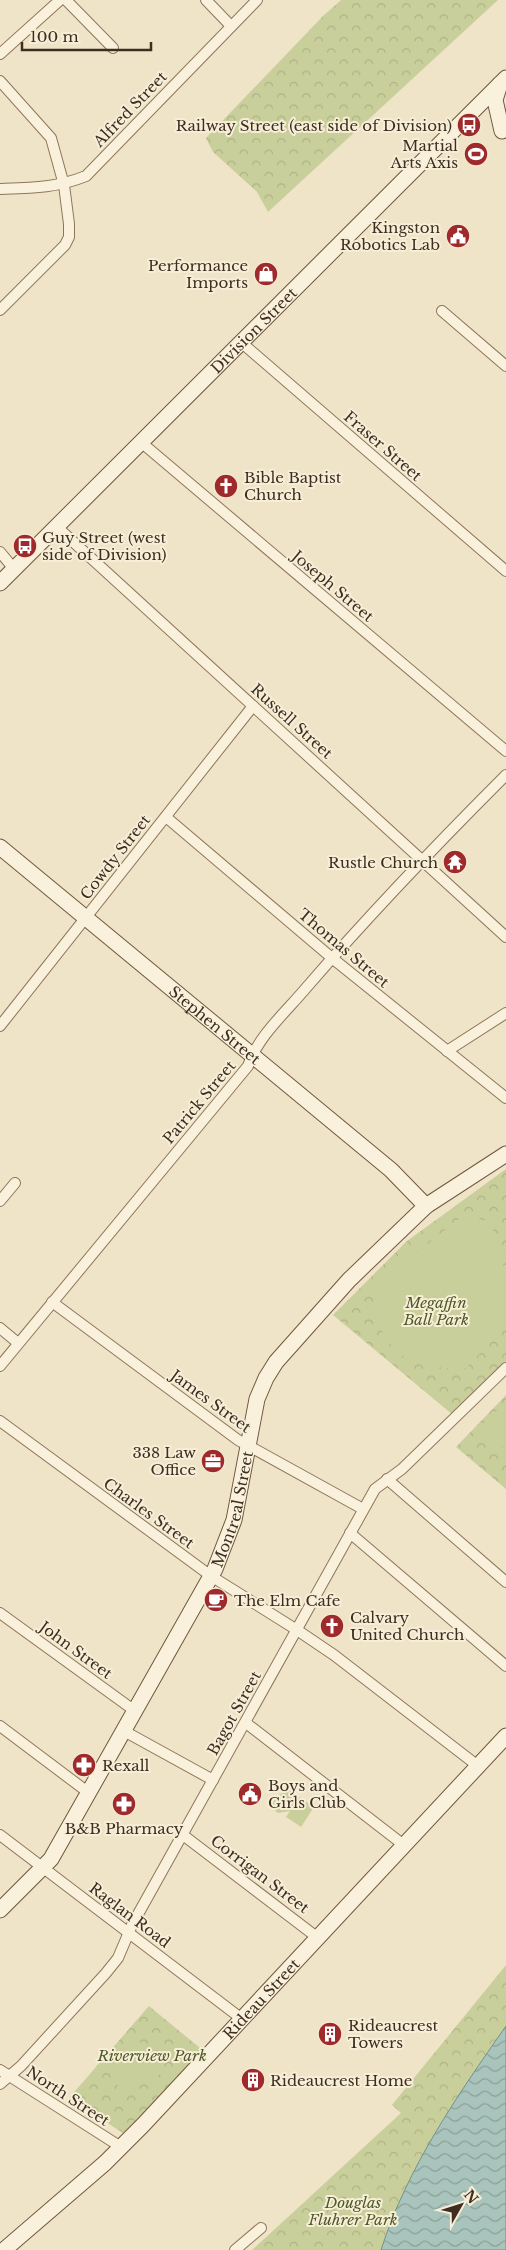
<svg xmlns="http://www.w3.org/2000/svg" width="506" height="2250" viewBox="0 0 506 2250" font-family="'Libre Baskerville',serif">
<defs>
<pattern id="forest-crowns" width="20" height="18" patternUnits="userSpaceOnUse" patternTransform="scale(1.25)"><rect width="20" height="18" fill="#c9cf9b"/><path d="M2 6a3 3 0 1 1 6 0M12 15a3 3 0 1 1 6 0" fill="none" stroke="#aeb285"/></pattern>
<pattern id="water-waves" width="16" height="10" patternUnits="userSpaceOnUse" patternTransform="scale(1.25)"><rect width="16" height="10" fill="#a9c4bc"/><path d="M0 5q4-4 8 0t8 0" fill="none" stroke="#8ba098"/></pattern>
</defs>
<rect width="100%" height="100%" fill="#f0e4c8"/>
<g fill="url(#forest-crowns)">
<polygon points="341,0 498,0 268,212 257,192 213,152 206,138 323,16"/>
<polygon points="506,1169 506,1361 453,1415 333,1315 407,1241"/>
<polygon points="506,1395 506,1489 456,1447"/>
<path d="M291 1791 298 1797 290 1811 278 1813 272 1808C273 1796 280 1793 291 1791Z"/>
<polygon points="506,1965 506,2026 441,2124 417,2166 390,2222 381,2250 252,2250 401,2113 392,2105"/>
<polygon points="149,2006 205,2052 123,2133 69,2098"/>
</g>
<g fill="#c9cf9b">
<path d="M464 1215 491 1222 506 1274V1326L466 1368C405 1370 378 1351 372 1288Z"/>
<polygon points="506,1402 506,1450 479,1428"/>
<polygon points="299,1797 314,1807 301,1827 286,1817"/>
<polygon points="140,2042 145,2043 164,2072 128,2093 123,2093 103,2062"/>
</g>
<path fill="url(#water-waves)" stroke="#6f938a" d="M506 2026V2250H381C407 2168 457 2096 506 2026Z"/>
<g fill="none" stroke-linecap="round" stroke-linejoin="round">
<g stroke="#8d765c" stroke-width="12">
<g id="street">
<polyline points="66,0 113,48"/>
<polyline points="206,0 231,26"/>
<polyline points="0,54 60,0"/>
<polyline points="0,81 51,138 64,185 69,224 69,237 65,245 0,310"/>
<path d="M0 189C32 188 56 188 86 176L257 0"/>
<polyline points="442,311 506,366"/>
<polyline points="242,343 506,571"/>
<polyline points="142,443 506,751"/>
<polyline points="57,527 506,937"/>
<polyline points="0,552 14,569"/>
<polyline points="166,817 332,958 506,1098"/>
<polyline points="0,1026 253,706"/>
<polyline points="447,1051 506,1013"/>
<polyline points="0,1201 15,1183"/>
<polyline points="52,1302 238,1440 363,1509"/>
<polyline points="0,1328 18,1343"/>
<path d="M0 1366 248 1066C258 1036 286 1012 306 988 370 914 437 844 506 775"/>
<polyline points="0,1421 211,1576 297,1630 334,1655 478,1766"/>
<polyline points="387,1479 506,1582"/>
<polyline points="350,1533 506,1666"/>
<polyline points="0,1613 135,1711"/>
<polyline points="246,1723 405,1846"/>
<polyline points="0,1726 89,1793"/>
<polyline points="124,1731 213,1780"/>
<polyline points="0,1835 242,2019"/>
<polyline points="183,1835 318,1938"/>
<polyline points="0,2070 121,2147"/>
<polyline points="0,2084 21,2066 106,1973 118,1958 132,1925 375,1489 402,1469 506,1368"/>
<polyline points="235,2250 261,2228"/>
</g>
</g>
<g stroke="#6f573f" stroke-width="17">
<g id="secondary">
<polyline points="500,84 495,100 502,131"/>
<path id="s1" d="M0 583 506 78"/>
<path id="s2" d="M0 847 391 1170 426 1206"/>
<path id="s3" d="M0 1910 51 1859 215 1569 234 1520 257 1399 266 1378 276 1362 349 1280 426 1206 506 1154"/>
<path id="s4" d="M4 2250 105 2163 143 2125 506 1736"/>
</g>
</g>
<use href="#street" stroke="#faf1dc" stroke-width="10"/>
<use href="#secondary" stroke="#faf1dc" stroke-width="15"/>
</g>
<defs>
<g id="bus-disc" transform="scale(1.25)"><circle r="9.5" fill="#9e2a2b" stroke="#f7eed8"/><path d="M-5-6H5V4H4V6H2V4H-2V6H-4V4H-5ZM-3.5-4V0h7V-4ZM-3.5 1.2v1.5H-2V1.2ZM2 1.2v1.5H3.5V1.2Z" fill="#fff"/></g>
<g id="stadium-disc" transform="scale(1.25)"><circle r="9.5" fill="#9e2a2b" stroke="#f7eed8"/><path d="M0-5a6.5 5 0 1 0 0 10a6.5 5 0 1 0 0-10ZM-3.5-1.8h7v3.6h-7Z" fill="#fff"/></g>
<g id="civic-disc" transform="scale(1.25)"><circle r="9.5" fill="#9e2a2b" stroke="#f7eed8"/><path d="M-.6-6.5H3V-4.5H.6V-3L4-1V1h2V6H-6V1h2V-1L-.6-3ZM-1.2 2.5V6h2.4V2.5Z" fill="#fff"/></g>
<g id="shop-disc" transform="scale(1.25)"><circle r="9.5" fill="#9e2a2b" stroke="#f7eed8"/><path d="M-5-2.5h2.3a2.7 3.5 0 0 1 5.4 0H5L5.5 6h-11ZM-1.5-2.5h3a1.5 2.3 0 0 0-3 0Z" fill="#fff"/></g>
<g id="church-disc" transform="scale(1.25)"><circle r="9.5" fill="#9e2a2b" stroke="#f7eed8"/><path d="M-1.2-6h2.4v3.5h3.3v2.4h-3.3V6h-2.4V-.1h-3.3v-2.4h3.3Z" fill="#fff"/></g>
<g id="temple-disc" transform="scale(1.25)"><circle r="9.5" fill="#9e2a2b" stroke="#f7eed8"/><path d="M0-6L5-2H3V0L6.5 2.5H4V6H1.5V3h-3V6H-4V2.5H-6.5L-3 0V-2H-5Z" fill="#fff"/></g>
<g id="office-disc" transform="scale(1.25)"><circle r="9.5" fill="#9e2a2b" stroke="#f7eed8"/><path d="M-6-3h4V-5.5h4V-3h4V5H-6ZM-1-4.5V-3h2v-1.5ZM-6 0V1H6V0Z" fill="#fff"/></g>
<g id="cafe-disc" transform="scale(1.25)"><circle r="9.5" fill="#9e2a2b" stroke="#f7eed8"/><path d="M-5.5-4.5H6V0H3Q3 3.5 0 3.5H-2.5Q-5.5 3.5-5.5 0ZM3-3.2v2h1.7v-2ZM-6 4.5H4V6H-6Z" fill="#fff"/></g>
<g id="pharmacy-disc" transform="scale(1.25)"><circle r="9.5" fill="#9e2a2b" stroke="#f7eed8"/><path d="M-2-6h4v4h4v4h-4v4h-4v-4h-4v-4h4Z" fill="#fff"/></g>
<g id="building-disc" transform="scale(1.25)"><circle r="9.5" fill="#9e2a2b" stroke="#f7eed8"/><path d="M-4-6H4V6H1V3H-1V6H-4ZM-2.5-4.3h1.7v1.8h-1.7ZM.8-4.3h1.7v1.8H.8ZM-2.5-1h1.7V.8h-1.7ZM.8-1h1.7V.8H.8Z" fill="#fff"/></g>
</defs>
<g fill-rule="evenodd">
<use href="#bus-disc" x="469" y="125"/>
<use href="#stadium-disc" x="476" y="154"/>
<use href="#civic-disc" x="458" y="236"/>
<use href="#shop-disc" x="266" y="274"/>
<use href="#church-disc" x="226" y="486"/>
<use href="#bus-disc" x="25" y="546"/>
<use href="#temple-disc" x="455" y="862"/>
<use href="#office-disc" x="213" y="1461"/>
<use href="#cafe-disc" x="216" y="1600"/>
<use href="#church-disc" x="332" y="1626"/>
<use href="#pharmacy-disc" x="84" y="1765"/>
<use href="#civic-disc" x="250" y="1794"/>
<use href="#pharmacy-disc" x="124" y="1804"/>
<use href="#building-disc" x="330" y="2034"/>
<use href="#building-disc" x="253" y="2080"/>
</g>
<g text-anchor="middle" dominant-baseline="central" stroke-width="4" stroke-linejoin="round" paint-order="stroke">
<g font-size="15" fill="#3d2e20" stroke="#f7eed8">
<text transform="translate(130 109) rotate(-46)">Alfred Street</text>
<text stroke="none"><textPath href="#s1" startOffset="358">Division Street</textPath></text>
<text transform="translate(383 446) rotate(41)">Fraser Street</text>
<text transform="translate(333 586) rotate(40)">Joseph Street</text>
<text transform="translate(292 721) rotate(42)">Russell Street</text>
<text transform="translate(115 857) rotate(-52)">Cowdy Street</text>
<text transform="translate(344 948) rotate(40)">Thomas Street</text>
<text stroke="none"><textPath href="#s2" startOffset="279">Stephen Street</textPath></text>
<text transform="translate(199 1102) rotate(-50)">Patrick Street</text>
<text transform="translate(211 1401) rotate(36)">James Street</text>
<text stroke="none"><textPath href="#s3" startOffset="468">Montreal Street</textPath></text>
<text transform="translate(149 1513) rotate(36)">Charles Street</text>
<text transform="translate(76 1650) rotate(36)">John Street</text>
<text transform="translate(234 1713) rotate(-61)">Bagot Street</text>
<text transform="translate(260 1874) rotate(37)">Corrigan Street</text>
<text transform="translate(130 1915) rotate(37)">Raglan Road</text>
<text stroke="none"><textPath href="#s4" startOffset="360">Rideau Street</textPath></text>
<text transform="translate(68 2096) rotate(33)">North Street</text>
</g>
<g font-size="15" fill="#3d2e20" stroke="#f7eed8" text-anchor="start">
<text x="452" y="125" text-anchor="end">Railway Street (east side of Division)</text>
<text x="458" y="145" text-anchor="end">Martial<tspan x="458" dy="17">Arts Axis</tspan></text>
<text x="440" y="227" text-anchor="end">Kingston<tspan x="440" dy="17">Robotics Lab</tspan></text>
<text x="248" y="265" text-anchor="end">Performance<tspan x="248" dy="17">Imports</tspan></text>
<text x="244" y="477">Bible Baptist<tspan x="244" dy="17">Church</tspan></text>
<text x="42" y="537">Guy Street (west<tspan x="42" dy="17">side of Division)</tspan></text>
<text x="438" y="862" text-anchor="end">Rustle Church</text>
<text x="196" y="1452" text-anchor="end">338 Law<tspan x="196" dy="17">Office</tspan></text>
<text x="234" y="1600">The Elm Cafe</text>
<text x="350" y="1617">Calvary<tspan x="350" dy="17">United Church</tspan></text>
<text x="102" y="1765">Rexall</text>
<text x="268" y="1785">Boys and<tspan x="268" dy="17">Girls Club</tspan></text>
<text x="124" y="1828" text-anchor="middle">B&amp;B Pharmacy</text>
<text x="348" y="2025">Rideaucrest<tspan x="348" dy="17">Towers</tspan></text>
<text x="270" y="2080">Rideaucrest Home</text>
</g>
<g font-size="15" font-style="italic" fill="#4d5a26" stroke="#f7eed8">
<text x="436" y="1302">Megaffin<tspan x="436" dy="17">Ball Park</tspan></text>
<text x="152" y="2055">Riverview Park</text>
<text x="353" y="2202">Douglas<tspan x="353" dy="17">Fluhrer Park</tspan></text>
</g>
</g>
<g transform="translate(461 2205) rotate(51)" stroke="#f7eed8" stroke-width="4" paint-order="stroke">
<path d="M0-4L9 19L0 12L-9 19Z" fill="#3d2e20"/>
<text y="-8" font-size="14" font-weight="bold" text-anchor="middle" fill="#3d2e20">N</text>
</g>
<path d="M22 42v8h129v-8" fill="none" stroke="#3d2e20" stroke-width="2.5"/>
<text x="30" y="42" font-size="15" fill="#3d2e20" stroke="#f7eed8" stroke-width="4" paint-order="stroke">100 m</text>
</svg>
